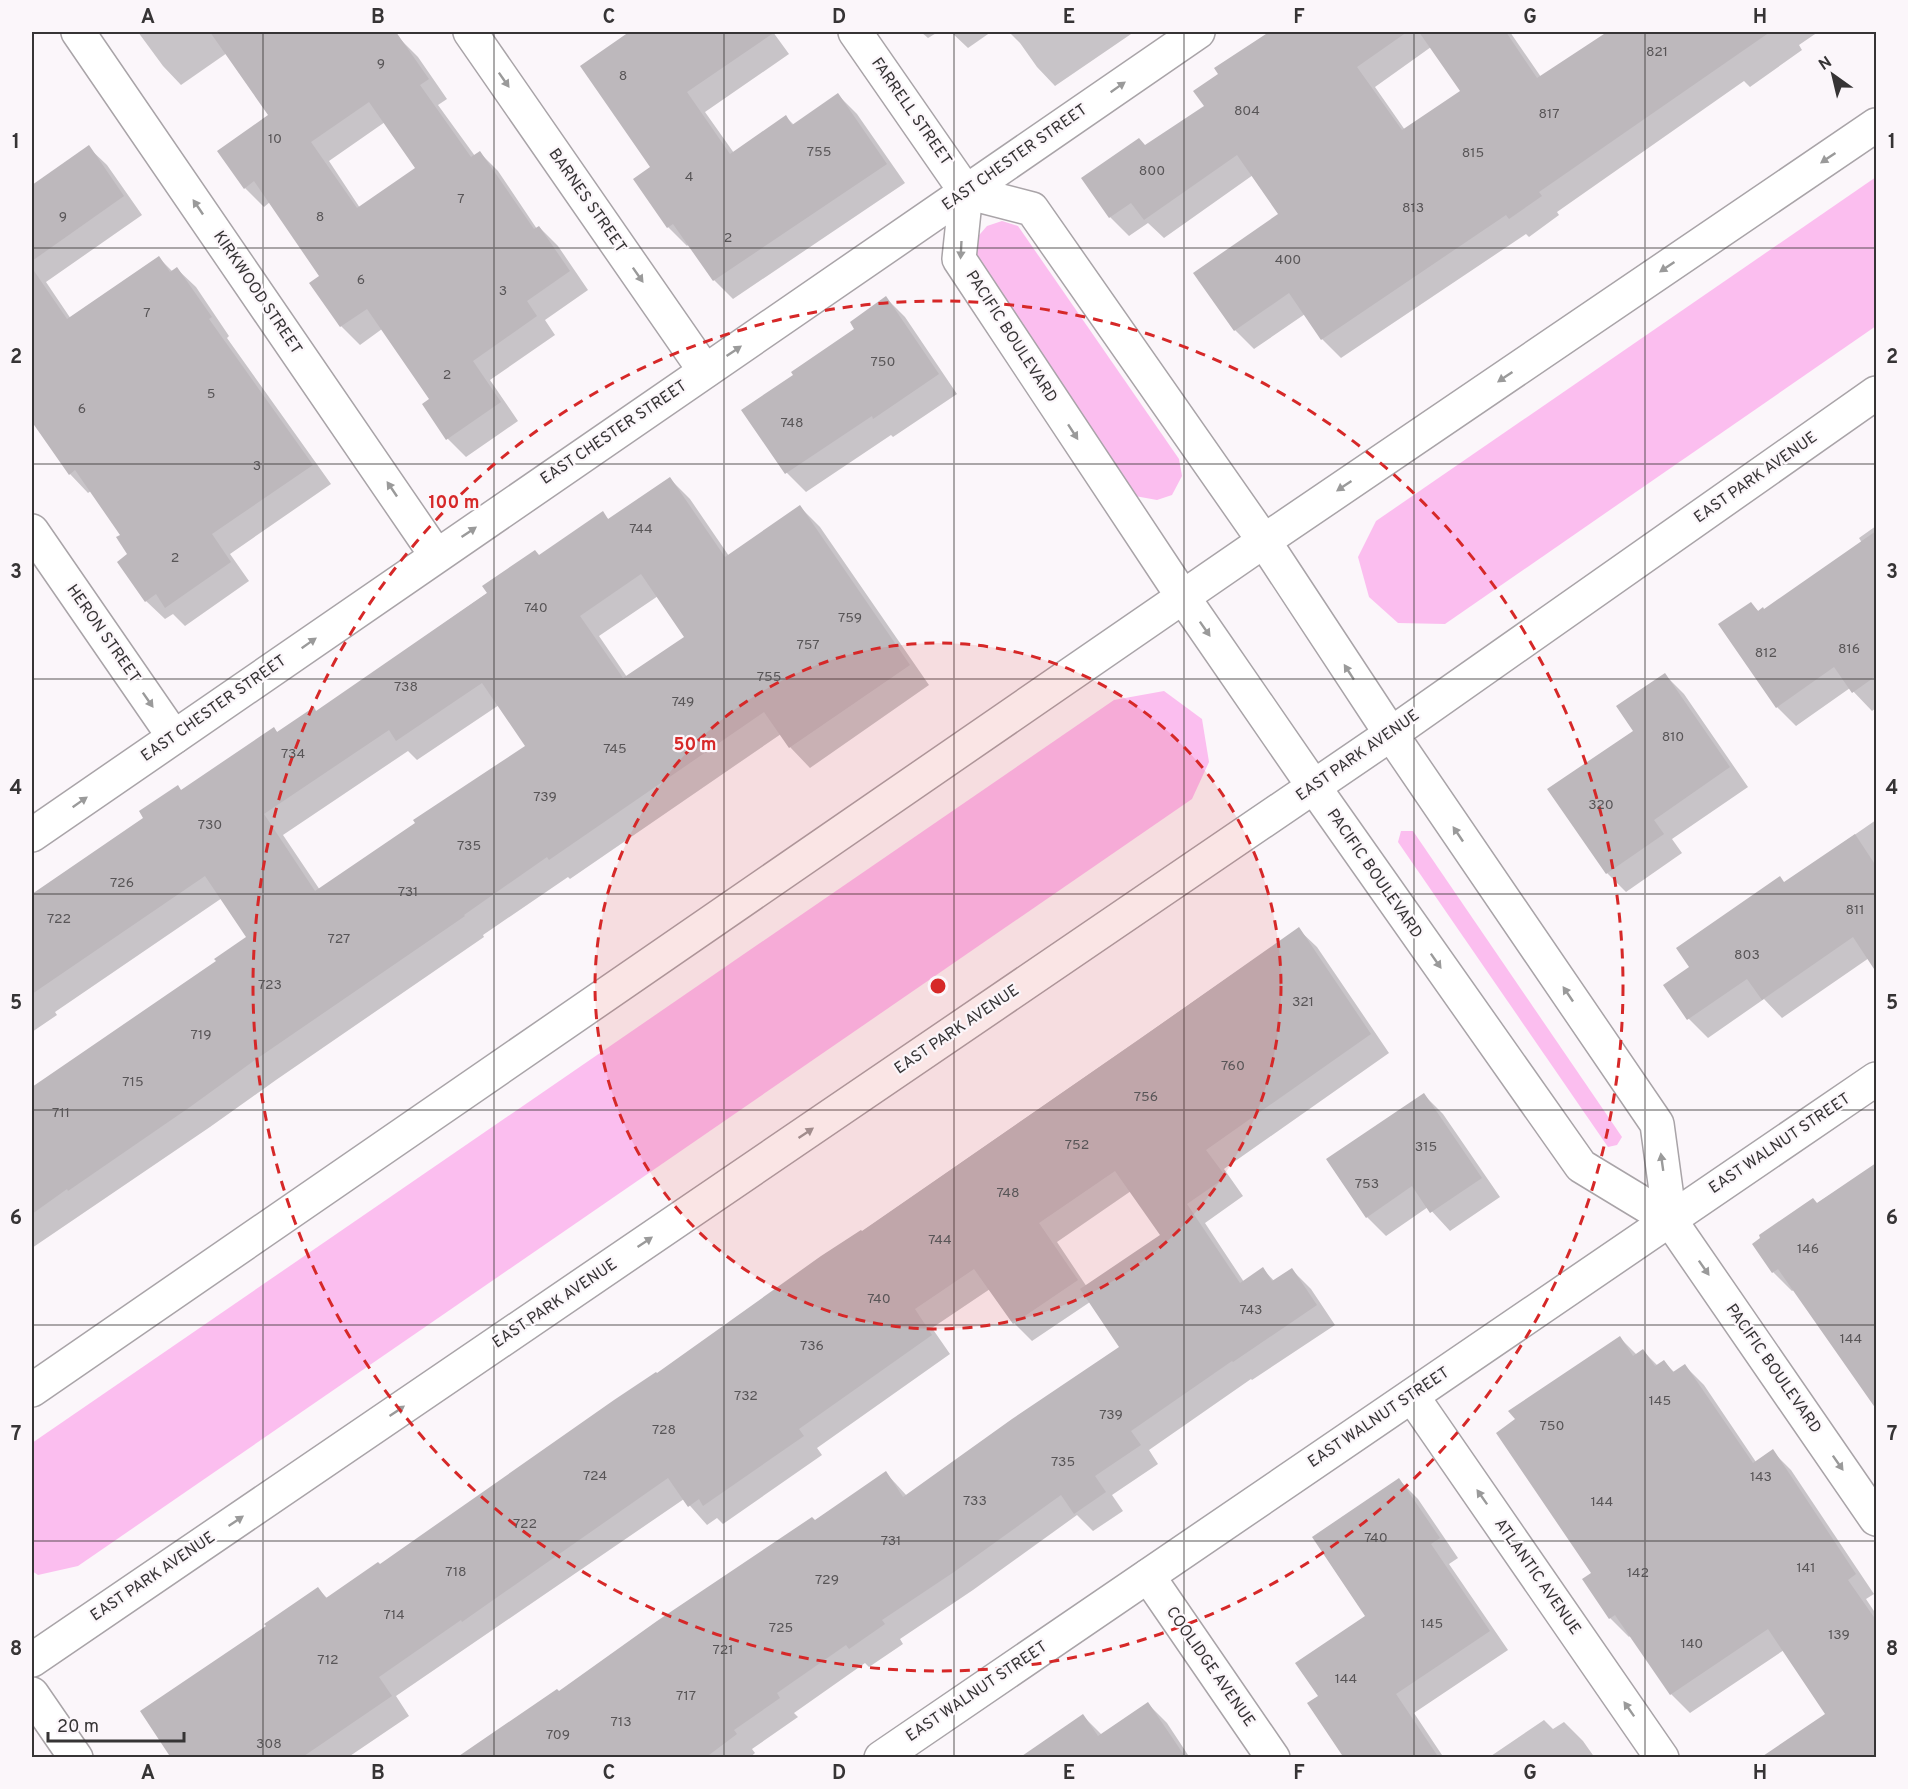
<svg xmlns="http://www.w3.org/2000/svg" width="1908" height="1789" viewBox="0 0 1908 1789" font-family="Overpass,sans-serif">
<rect width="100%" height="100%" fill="#fbf6fa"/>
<g fill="#fbbeef">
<polygon points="1876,177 1876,326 1445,624 1398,623 1369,597 1358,557 1376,521"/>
<polygon points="1002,221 1018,226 1179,459 1182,476 1172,495 1157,500 1135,496 976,260 974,241 987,226"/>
<polygon points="1164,691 1202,719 1209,762 1192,799 78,1566 38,1575 32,1571 32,1443 1114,700"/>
<polygon points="1401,831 1413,831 1622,1137 1617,1145 1608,1147 1398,842"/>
</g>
<g fill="#0003" fill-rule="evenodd">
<path d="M138 32H391L397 40 399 38 418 57 447 99 438 105 475 156 480 153 498 171 537 229 539 227 558 246 588 290 545 320 555 335 490 380 518 421 466 457 448 439 431 399 382 329 360 345 341 326 321 276 270 202 264 207 245 188 271 116 227 53 181 85 163 66ZM385 122 417 168 360 208 329 161Z"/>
<polygon points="632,32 773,32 789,54 705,112 734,153 786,117 794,125 838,95 857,114 905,183 733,299 714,280 689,244 687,246 668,227 652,167 582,66"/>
<polygon points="921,32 938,32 928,38"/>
<polygon points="951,32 991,32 968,48"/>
<polygon points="1009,32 1134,32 1055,86 1037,67 1020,43"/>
<path d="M1273 32H1510L1541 77 1607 33 1606 32H1818L1799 45 1802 50 1750 87 1744 81 1557 212 1559 215 1529 237 1526 234 1341 358 1322 339 1305 314 1254 349 1235 330 1195 273 1280 214 1253 175 1164 238 1148 223 1129 236 1110 217 1146 147 1206 106 1220 75 1216 69ZM1431 47 1462 91 1405 130 1375 87Z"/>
<polygon points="88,147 107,165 142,215 46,282 71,319 159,258 173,272 177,269 196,287 229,336 227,338 331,484 230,554 249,581 185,626 173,614 165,619 146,601 122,535 91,491 88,493 70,474 32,419 32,399 40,393 32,380 32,186"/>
<polygon points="886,298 905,317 957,394 893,437 891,435 806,492 787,473 743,410 795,375 857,329"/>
<path d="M670 479 690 499 729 556 800 507 820 527 929 685 810 768 790 747 781 734 570 879 568 877 483 935 484 937 276 1080 210 1127 32 1248V1089L218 961 248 937 222 898 55 1012 57 1015 32 1032V896L274 729 278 733 317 712 602 513 609 520ZM658 596 686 637 627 677 599 636ZM499 705 527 746 320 890 283 835 408 751 417 760Z"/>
<polygon points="1876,526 1876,708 1872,711 1850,688 1796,726 1777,707 1751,604 1759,612 1764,610 1862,543 1859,538"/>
<polygon points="1665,675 1684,694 1748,787 1672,839 1682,853 1626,892 1607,873 1635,731"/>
<polygon points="1876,820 1876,966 1869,958 1782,1018 1764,999 1708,1038 1689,1019 1665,985 1691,968 1785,883"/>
<path d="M1298 929 1317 947 1389 1053 1224 1169 1243 1196 1205 1223 1244 1282 1263 1269 1275 1282 1292 1270 1311 1289 1335 1325 1252 1380 1251 1379 1149 1450 1158 1464 1112 1495 1123 1511 1093 1531 1077 1515 973 1590 900 1639 903 1644 869 1667 865 1663 794 1713 798 1717 752 1749 755 1753 749 1758H460L886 1473 907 1496 1121 1348 1090 1302 1032 1341 1014 1323 990 1289 932 1328 950 1354 817 1448 822 1455 723 1524 717 1518 707 1525 684 1499 396 1696 409 1716 347 1758H174L268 1626 318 1589 328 1599 380 1566ZM1131 1191 1162 1236 1087 1287 1057 1242Z"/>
<polygon points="1424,1095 1443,1114 1500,1197 1450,1231 1428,1207 1386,1236 1367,1217"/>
<polygon points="1876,1165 1876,1406 1794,1290 1792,1291 1773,1272 1754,1244"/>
<polygon points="1620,1338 1637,1355 1643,1351 1658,1366 1664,1362 1675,1373 1685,1366 1704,1385 1756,1462 1772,1451 1791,1470 1874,1594 1866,1599 1876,1614 1876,1758 1763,1758 1827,1714 1784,1650 1690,1713 1671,1694 1631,1635 1629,1637 1610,1618 1593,1574"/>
<polygon points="1399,1480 1418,1499 1458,1558 1449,1564 1508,1650 1414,1713 1444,1758 1346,1758 1320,1697 1367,1616"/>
<polygon points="1148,1704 1167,1723 1190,1758 1021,1758 1083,1716 1102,1735"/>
<polygon points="1544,1720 1553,1729 1564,1722 1583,1741 1595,1758 1488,1758"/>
</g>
<g fill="#bdb8bc" fill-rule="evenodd">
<path d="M210 32H396L429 79 420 85 471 157 480 151 534 229 539 226 570 271 527 301 537 316 473 361 501 402 446 440 422 404 429 399 367 309 340 327 309 283 319 276 254 181 244 189 217 151 268 115ZM369 102 415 168 357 208 311 142Z"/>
<polygon points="629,32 775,32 687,92 730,154 786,115 792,125 838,93 887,164 713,281 673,224 667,228 633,179 650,167 580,66"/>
<polygon points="1269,32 1407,32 1357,67 1402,130 1460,91 1419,32 1506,32 1537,78 1607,32 1770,32 1539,192 1542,196 1509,219 1506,215 1321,340 1289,293 1234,331 1193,273 1278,214 1237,155 1144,220 1131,203 1109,218 1081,178 1139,138 1145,145 1204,106 1193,91 1218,74 1214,68"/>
<polygon points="89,145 124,196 32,261 32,185"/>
<polygon points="159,256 170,272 177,267 212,317 209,319 313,465 212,534 231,562 165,608 156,594 145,602 117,562 127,554 116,537 120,535 75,470 69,475 32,422 32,268 67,319"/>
<polygon points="886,296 939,374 873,419 872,416 785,474 741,410 793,375 791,372 854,329 850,322"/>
<path d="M670 477 725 557 800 505 910 665 789 748 764 712 549 860 547 857 464 915 465 916 255 1060 190 1107 68 1191 67 1189 32 1214V1087L216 961 214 959 246 937 205 876 32 994V894L143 818 139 811 178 785 181 790 274 727 277 732 314 707 316 711 487 593 482 586 535 550 539 555 603 511 608 519ZM641 574 684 637 623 678 580 616ZM482 683 525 746 413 820 415 823 315 891 264 814 389 730 396 741Z"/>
<polygon points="1876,531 1876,676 1852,693 1834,667 1776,708 1718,624 1751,602 1758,611 1763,607 1764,609"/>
<polygon points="1665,673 1730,767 1654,820 1664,834 1606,874 1547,789 1633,731 1616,706"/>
<polygon points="1855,834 1876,866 1876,972 1853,937 1762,1000 1747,979 1687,1020 1663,985 1689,967 1676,948 1780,876 1784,882"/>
<polygon points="1299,927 1371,1034 1206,1150 1226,1177 1187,1204 1240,1283 1263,1267 1272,1281 1292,1268 1317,1305 1233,1362 1232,1361 1131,1431 1141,1445 1095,1476 1106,1492 1074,1514 1061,1495 954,1572 882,1620 885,1624 849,1649 846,1645 777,1693 780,1698 734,1730 737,1734 705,1758 456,1758 557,1689 559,1691 657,1621 812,1517 815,1520 886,1471 903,1497 1012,1419 1119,1347 1080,1289 1160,1235 1115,1171 1039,1223 1078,1280 1013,1324 974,1269 915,1309 932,1335 799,1429 804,1436 703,1506 699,1499 688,1507 668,1478 469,1617 462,1622 461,1620 379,1677 392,1696 301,1758 171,1758 140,1711 266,1626 264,1624 318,1587 326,1598 378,1562 380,1564 614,1400 656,1372 657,1373 821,1256 861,1230 862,1231 1137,1041"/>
<polygon points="1424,1093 1482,1178 1430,1213 1412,1186 1366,1218 1326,1159"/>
<polygon points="1876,1163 1876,1409 1778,1269 1772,1273 1752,1244 1760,1238 1759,1235 1813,1198 1817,1203"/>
<polygon points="1620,1336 1633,1356 1643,1349 1655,1366 1664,1360 1673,1372 1685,1364 1753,1463 1773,1449 1856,1574 1848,1580 1876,1620 1876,1758 1760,1758 1825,1714 1768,1629 1670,1695 1615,1615 1609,1619 1582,1579 1591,1573 1496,1433 1515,1419 1508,1411"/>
<polygon points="1399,1478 1440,1538 1431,1544 1490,1631 1396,1694 1439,1758 1344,1758 1307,1703 1318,1696 1295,1663 1365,1616 1312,1537"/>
<polygon points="1148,1702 1186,1758 1019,1758 1083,1714 1098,1736"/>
</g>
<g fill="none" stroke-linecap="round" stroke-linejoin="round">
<g stroke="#a9a4a8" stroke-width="36">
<g id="street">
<polyline points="78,32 436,555"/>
<polyline points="470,32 705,371"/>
<polyline points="855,32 966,192"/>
<polyline points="966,192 959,259 1183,597 1314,787 1581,1166 1670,1220 1876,1519"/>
<polyline points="966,192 1032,209 1264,541 1391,734 1657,1124 1670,1220"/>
<polyline points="32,531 174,737"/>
<polyline points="32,835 1198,32"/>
<polyline points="1412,1396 1662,1758"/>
<polyline points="1148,1576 1273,1758"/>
<polyline points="32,1694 76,1758"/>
<polyline points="881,1758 1876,1079"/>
</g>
</g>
<g stroke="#a9a4a8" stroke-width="36">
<g id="highway">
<polyline points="32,1390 1264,541 1876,125"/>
<polyline points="32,1660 1391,734 1876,393"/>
</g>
</g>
<use href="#street" stroke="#fff" stroke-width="33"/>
<use href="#highway" stroke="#fff" stroke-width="33"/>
</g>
<defs><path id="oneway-solid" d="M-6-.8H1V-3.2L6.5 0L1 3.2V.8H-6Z" transform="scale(1.5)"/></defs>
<g fill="#9a9a9a">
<use href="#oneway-solid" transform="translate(504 80) rotate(55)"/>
<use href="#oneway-solid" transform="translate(1118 87) rotate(-35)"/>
<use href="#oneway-solid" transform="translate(1828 158) rotate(146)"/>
<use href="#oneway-solid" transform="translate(198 207) rotate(-124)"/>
<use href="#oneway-solid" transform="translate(961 250) rotate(93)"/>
<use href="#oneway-solid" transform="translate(1667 267) rotate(146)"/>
<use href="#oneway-solid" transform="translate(638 275) rotate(55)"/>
<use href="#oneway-solid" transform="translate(734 351) rotate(-34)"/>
<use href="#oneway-solid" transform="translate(1505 377) rotate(146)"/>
<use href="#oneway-solid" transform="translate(1073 432) rotate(57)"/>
<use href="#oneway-solid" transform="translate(1344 486) rotate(146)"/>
<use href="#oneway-solid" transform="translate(392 489) rotate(-124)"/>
<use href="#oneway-solid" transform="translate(469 532) rotate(-34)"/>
<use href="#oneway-solid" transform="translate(1205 629) rotate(55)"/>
<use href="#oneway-solid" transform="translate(309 643) rotate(-35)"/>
<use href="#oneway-solid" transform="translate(1349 672) rotate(-123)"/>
<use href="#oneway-solid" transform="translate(148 700) rotate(55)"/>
<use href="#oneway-solid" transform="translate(80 802) rotate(-35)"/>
<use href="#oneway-solid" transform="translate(1458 834) rotate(-124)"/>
<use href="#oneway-solid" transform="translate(1436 961) rotate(55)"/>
<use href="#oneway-solid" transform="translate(1568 994) rotate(-124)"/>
<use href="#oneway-solid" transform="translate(806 1133) rotate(-34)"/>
<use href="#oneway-solid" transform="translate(1662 1162) rotate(-98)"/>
<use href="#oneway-solid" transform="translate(645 1242) rotate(-34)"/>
<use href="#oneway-solid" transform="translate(1704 1268) rotate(55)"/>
<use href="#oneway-solid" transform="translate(397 1411) rotate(-34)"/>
<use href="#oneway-solid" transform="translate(1838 1463) rotate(55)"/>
<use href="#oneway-solid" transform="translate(1482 1497) rotate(-125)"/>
<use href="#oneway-solid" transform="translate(236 1521) rotate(-34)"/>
<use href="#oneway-solid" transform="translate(1629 1709) rotate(-125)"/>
</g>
<path fill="none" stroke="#363435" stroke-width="1.5" stroke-opacity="0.55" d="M263 32V1758M494 32V1758M724 32V1758M954 32V1758M1184 32V1758M1414 32V1758M1645 32V1758M32 248H1876M32 464H1876M32 679H1876M32 894H1876M32 1110H1876M32 1325H1876M32 1541H1876"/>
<circle cx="938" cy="986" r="343" fill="#d62828" fill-opacity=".12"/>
<g fill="none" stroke="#d62828" stroke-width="3" stroke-dasharray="10 8">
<circle cx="938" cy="986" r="343"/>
<circle cx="938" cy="986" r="685"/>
</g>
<g text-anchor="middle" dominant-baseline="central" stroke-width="4.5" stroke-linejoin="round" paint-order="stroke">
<g font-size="14" fill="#585557">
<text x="1657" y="52">821</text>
<text x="381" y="64">9</text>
<text x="623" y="76">8</text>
<text x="1247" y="111">804</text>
<text x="1549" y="114">817</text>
<text x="275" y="139">10</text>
<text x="819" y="152">755</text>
<text x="1473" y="153">815</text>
<text x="1152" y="171">800</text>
<text x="689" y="177">4</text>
<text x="461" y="199">7</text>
<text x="1413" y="208">813</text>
<text x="63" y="217">9</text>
<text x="320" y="217">8</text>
<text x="728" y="238">2</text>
<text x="1288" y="260">400</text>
<text x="361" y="280">6</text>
<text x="503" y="291">3</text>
<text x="147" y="313">7</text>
<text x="883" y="362">750</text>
<text x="447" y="375">2</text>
<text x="211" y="394">5</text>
<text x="82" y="409">6</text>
<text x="792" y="423">748</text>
<text x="257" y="466">3</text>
<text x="641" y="529">744</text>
<text x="175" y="558">2</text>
<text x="536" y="608">740</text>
<text x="850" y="618">759</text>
<text x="808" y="645">757</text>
<text x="1849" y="649">816</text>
<text x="1766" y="653">812</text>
<text x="769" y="677">755</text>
<text x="406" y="687">738</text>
<text x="683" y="702">749</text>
<text x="1673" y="737">810</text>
<text x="615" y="749">745</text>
<text x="293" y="754">734</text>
<text x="545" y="797">739</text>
<text x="1601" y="805">320</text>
<text x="210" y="825">730</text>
<text x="469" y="846">735</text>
<text x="122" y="883">726</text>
<text x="408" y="892">731</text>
<text x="1855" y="910">811</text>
<text x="59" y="919">722</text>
<text x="339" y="939">727</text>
<text x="1747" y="955">803</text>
<text x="270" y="985">723</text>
<text x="1303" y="1002">321</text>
<text x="201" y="1035">719</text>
<text x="1233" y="1066">760</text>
<text x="133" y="1082">715</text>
<text x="1146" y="1097">756</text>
<text x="61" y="1113">711</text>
<text x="1077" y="1145">752</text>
<text x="1426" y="1147">315</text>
<text x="1367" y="1184">753</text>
<text x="1008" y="1193">748</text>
<text x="940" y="1240">744</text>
<text x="1808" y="1249">146</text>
<text x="879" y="1299">740</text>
<text x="1251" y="1310">743</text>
<text x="1851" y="1339">144</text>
<text x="812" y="1346">736</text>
<text x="746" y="1396">732</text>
<text x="1660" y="1401">145</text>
<text x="1111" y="1415">739</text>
<text x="1552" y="1426">750</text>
<text x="664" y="1430">728</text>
<text x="1063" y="1462">735</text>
<text x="595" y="1476">724</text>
<text x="1761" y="1477">143</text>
<text x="975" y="1501">733</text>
<text x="1602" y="1502">144</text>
<text x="525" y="1524">722</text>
<text x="1376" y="1538">740</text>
<text x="891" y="1541">731</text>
<text x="1806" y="1568">141</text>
<text x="456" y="1572">718</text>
<text x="1638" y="1573">142</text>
<text x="827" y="1580">729</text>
<text x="394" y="1615">714</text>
<text x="1432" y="1624">145</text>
<text x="781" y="1628">725</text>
<text x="1839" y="1635">139</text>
<text x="1692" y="1644">140</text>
<text x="723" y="1650">721</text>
<text x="328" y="1660">712</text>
<text x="1346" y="1679">144</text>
<text x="686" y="1696">717</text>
<text x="621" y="1722">713</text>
<text x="558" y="1735">709</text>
<text x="269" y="1744">308</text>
</g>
<g font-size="16" fill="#363435" stroke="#fbf6fa">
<text transform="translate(911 112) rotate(55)">FARRELL STREET</text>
<text transform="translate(1015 158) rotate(-35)">EAST CHESTER STREET</text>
<text transform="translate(587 201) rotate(55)">BARNES STREET</text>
<text transform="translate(257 293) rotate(56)">KIRKWOOD STREET</text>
<text transform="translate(1011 337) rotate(57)">PACIFIC BOULEVARD</text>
<text transform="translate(614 433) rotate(-34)">EAST CHESTER STREET</text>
<text transform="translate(1756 478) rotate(-35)">EAST PARK AVENUE</text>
<text transform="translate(103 634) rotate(55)">HERON STREET</text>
<text transform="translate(214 709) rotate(-35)">EAST CHESTER STREET</text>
<text transform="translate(1358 756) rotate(-35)">EAST PARK AVENUE</text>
<text transform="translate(1374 874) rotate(55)">PACIFIC BOULEVARD</text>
<text transform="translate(957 1030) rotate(-34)">EAST PARK AVENUE</text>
<text transform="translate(1780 1144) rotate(-34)">EAST WALNUT STREET</text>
<text transform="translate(555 1304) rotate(-34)">EAST PARK AVENUE</text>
<text transform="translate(1773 1369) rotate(55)">PACIFIC BOULEVARD</text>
<text transform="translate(1379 1418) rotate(-34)">EAST WALNUT STREET</text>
<text transform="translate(153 1577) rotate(-34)">EAST PARK AVENUE</text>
<text transform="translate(1537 1577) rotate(55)">ATLANTIC AVENUE</text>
<text transform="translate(1210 1667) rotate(55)">COOLIDGE AVENUE</text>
<text transform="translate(977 1692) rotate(-34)">EAST WALNUT STREET</text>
</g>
</g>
<circle cx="938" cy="986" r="9" fill="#d62828" stroke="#fbf6fa" stroke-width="3"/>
<g font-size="18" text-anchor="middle" font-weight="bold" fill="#d62828" stroke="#fbf6fa" stroke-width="4.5" stroke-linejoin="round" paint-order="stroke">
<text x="454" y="508">100 m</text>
<text x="695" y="750">50 m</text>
</g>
<rect width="1908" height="1789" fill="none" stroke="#fbf6fa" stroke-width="66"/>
<g transform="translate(1833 75) rotate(326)" stroke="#fbf6fa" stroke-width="4.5" paint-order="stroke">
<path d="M0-4.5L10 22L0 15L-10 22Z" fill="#363435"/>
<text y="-9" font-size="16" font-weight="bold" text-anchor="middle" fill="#363435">N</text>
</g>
<path d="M48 1732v9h136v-9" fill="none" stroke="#363435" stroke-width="3"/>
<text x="57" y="1732" font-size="18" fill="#363435" stroke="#fbf6fa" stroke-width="4.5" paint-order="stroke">20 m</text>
<rect x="33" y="33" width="1842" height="1723" fill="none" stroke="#363435" stroke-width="2"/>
<g font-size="20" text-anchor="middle" font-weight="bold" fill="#363435">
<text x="148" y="23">A</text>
<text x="378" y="23">B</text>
<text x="609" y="23">C</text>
<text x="839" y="23">D</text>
<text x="1069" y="23">E</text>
<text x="1299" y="23">F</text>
<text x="1530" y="23">G</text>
<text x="1760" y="23">H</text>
<text x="16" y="148">1</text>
<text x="1892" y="148">1</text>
<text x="16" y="363">2</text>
<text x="1892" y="363">2</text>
<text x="16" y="578">3</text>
<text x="1892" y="578">3</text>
<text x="16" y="794">4</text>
<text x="1892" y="794">4</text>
<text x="16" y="1009">5</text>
<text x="1892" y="1009">5</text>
<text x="16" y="1224">6</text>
<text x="1892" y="1224">6</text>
<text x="16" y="1440">7</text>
<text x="1892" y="1440">7</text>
<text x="16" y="1655">8</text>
<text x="1892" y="1655">8</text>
<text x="148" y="1779">A</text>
<text x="378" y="1779">B</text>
<text x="609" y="1779">C</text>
<text x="839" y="1779">D</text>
<text x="1069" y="1779">E</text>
<text x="1299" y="1779">F</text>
<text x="1530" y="1779">G</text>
<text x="1760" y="1779">H</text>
</g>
</svg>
